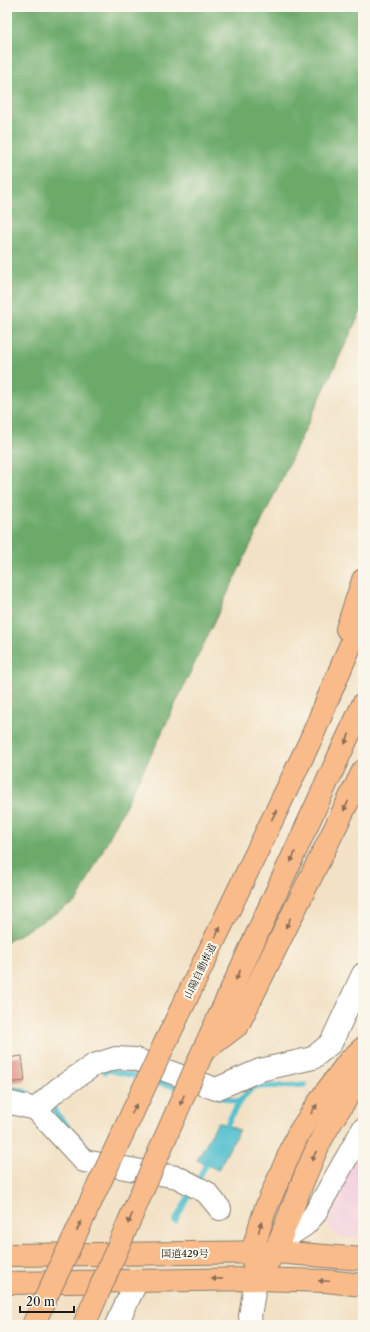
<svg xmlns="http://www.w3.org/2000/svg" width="370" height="1332" viewBox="0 0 370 1332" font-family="'Libre Caslon Text','Noto Serif JP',serif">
<rect width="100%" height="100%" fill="#fbf7ec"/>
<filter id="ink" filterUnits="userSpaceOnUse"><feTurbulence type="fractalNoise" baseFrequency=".025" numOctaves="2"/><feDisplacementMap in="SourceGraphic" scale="8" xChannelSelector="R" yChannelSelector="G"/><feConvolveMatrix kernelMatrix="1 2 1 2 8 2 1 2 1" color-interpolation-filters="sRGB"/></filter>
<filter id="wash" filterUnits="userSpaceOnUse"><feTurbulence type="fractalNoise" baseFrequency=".012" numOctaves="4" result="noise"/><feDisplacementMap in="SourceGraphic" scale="16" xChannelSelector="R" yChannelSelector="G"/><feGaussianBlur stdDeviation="0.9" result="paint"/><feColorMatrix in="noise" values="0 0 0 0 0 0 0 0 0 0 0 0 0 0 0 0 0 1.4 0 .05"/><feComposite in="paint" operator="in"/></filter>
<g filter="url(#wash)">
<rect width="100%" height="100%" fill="#f2e1c4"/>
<polygon fill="#f3cfde" points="363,1147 363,1238 338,1237 329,1229 330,1204"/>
<polygon fill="#6caa6b" stroke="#446344" points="7,7 363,7 363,307 155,747 77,901 7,942"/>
<polygon fill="#54c0cf" stroke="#386e76" points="218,1122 239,1130 218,1170 197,1160"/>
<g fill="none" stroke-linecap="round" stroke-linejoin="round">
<g stroke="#54c0cf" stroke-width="5.5">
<polyline points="105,1072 110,1070 143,1078"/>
<polyline points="152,1081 182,1088"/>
<polyline points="7,1088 21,1090 31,1095"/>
<polyline points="216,1096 239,1102 253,1087 305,1085"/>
<polyline points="53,1105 55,1112 92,1153 97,1154"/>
<polyline points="223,1132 239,1102"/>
<polyline points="196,1183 209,1159"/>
<polyline points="175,1221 192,1191"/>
</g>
</g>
<g id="blocks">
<polygon fill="#de8b7f" points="22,1056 25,1081 7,1083 7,1058"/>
</g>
</g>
<g filter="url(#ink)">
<use href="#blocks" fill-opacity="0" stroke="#877e70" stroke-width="1"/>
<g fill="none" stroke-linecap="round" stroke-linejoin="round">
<g stroke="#877e70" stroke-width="24">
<g id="minor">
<polyline points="7,1102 36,1109 84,1161 177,1177 206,1192 220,1209"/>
<polyline points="36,1109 58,1089 94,1065 116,1058 135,1059 216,1089 260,1070 313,1058 331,1043 363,974"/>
<polyline points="279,1242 305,1225 314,1215 363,1129"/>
<polyline points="116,1325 137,1281"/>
<polyline points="251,1325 250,1316 256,1279"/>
</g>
</g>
<g stroke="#877e70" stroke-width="24">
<g id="highway">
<polyline points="347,629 363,580"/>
<polyline points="165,1043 311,739 363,615"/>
<polyline points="205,1050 238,1025 363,771"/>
<polyline points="203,1051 363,704"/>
<polyline points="7,1255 275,1252 363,1259"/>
<path d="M267 1263 275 1252C290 1215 303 1178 320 1142 332 1118 347 1097 363 1075"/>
<polyline points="254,1265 252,1252 265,1210 298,1134 323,1096 349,1061 363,1048"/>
<polyline points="7,1283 256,1279 326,1281 363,1285"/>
</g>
</g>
<use href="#minor" stroke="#fff" stroke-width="22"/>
<use href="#highway" stroke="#fabb8b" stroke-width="22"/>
<g stroke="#877e70" stroke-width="24" stroke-linecap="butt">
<g id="highway-bridge">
<polyline points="33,1325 165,1043"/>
<polyline points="84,1325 203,1051"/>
</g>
</g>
<use href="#highway-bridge" stroke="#fabb8b" stroke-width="22"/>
</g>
<defs><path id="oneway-solid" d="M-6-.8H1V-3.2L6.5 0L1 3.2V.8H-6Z"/></defs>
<g fill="#8b6c54">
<use href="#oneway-solid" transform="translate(347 739) rotate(115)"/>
<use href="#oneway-solid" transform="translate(346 806) rotate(116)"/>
<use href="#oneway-solid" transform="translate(274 815) rotate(-64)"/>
<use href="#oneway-solid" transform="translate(293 857) rotate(115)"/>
<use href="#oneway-solid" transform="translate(288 923) rotate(116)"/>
<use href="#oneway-solid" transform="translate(218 932) rotate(-64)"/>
<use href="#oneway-solid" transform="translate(238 975) rotate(115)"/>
<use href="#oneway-solid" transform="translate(182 1100) rotate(113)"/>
<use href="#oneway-solid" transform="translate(134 1109) rotate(-65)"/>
<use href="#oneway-solid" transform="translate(314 1109) rotate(-57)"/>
<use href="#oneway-solid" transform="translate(314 1156) rotate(114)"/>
<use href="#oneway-solid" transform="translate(130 1219) rotate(113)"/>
<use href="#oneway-solid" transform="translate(79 1226) rotate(-65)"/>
<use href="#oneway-solid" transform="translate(260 1227) rotate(-74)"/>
<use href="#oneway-solid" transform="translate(217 1279) rotate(179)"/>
<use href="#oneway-solid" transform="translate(324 1281) rotate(-177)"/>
</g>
</g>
<g text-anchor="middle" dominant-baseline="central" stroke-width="4" stroke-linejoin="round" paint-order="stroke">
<g font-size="10" fill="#1c1c1c" stroke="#fbf7ec">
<text transform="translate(200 971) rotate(-64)">山陽自動車道</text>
<text x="185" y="1253">国道429号</text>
</g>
</g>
<rect width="370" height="1332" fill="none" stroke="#fbf7ec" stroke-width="24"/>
<path d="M20 1306v6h54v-6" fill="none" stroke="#1c1c1c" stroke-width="2"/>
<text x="26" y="1306" font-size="12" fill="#1c1c1c" stroke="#fbf7ec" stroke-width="3" paint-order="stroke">20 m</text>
</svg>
